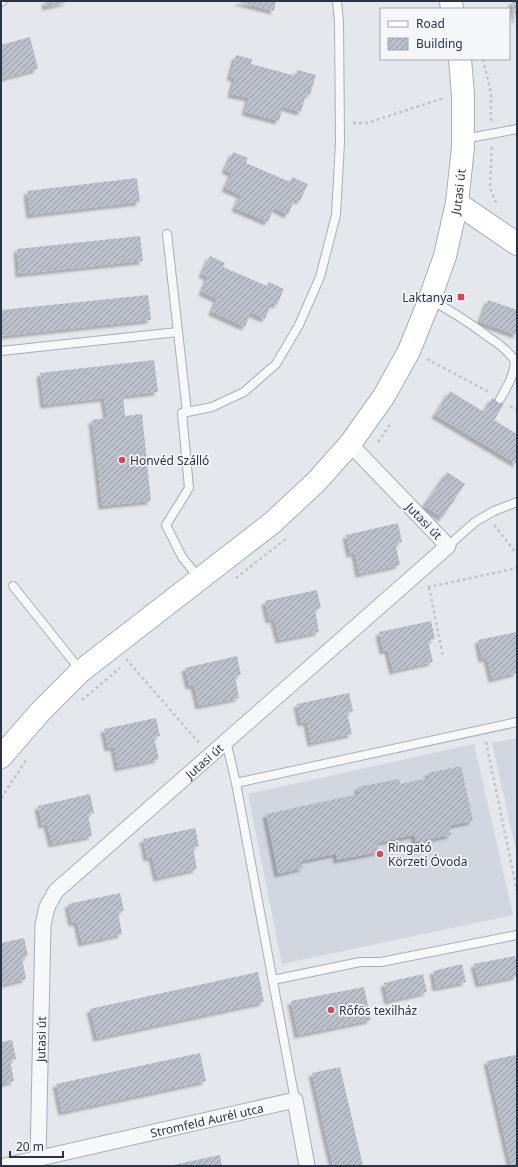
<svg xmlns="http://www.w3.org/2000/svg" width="518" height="1167" viewBox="0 0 518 1167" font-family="'Noto Sans',sans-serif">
<defs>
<pattern id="building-hatch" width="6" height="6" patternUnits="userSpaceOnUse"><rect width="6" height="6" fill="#bbc0ca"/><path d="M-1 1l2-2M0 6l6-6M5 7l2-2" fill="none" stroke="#989da6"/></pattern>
<filter id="shadow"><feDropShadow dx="-3.5" dy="3.5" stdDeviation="1" flood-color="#0004"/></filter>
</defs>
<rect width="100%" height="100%" fill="#e4e7ec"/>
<g fill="#d2d6de">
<polygon points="517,738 517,855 492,743"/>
<polygon points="474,744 513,915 282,964 248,794"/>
</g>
<g fill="url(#building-hatch)" filter="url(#shadow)">
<polygon points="45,1 67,1 67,2 46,7"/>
<polygon points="240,1 276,1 274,11 239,2"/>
<polygon points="512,1 517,1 517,20 516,20"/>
<polygon points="30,37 38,69 1,79 1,45"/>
<polygon points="236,55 252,59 251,64 296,76 297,70 316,75 310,95 306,94 301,112 283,107 279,121 245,112 249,98 231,94 235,78 230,77"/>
<polygon points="233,152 248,158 246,163 290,182 292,177 308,184 300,201 295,199 288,215 274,208 268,222 235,208 241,195 225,188 232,173 225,170"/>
<polygon points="137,178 140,202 30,215 27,191"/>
<polygon points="140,236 143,261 19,274 17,249"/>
<polygon points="210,256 225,263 223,267 267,286 269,282 284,289 277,305 272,303 265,319 251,313 245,327 212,312 217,299 202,292 208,277 202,274"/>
<polygon points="148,295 151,320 1,336 1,310"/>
<polygon points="488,300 517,310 517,335 480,322"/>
<polygon points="154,360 158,392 123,396 125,416 142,414 151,501 102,506 92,420 107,418 104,398 44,405 40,373"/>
<polygon points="450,391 484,412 492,398 504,404 494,420 517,434 517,464 435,415"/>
<polygon points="447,472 465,484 442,518 424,506"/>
<polygon points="398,523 402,542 395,543 400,565 359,574 355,553 350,554 346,535"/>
<polygon points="317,590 321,608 315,610 319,632 279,640 274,619 269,620 265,601"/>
<polygon points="431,621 435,639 428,641 433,662 393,671 388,650 383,651 379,632"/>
<polygon points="517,632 517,673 492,679 487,658 482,659 478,640"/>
<polygon points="237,656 241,675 235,676 239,698 199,706 194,685 189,686 185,668"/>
<polygon points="349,693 353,711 347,713 352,734 311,743 307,722 301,723 297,704"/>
<polygon points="156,718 160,736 154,737 159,759 118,768 114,747 108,748 104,729"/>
<polygon points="461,766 473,821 449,826 451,835 416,842 414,835 377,843 379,852 337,860 336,854 301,861 303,868 278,874 266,814 359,794 358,787 399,779 400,784 429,778 428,773"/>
<polygon points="90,794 94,813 88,814 92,836 52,844 47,824 42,825 38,806"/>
<polygon points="195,828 199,846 193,848 197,869 157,878 152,857 147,858 143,839"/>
<polygon points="120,893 124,911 118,912 122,934 82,943 77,922 72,923 68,904"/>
<polygon points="24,938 28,956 22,958 26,979 1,985 1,943"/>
<polygon points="515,956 517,964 517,976 479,984 474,964"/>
<polygon points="462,964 466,982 436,988 433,971"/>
<polygon points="258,972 264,1002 97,1038 90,1009"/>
<polygon points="423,974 427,992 388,1001 384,983"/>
<polygon points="364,987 371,1020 298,1035 291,1001"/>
<polygon points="12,1040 16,1059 10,1060 14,1081 1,1084 1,1042"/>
<polygon points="200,1053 206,1081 62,1112 56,1084"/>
<polygon points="515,1055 517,1062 517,1166 511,1166 487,1061"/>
<polygon points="340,1067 363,1166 333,1166 328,1145 312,1073"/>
<polygon points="220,1155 222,1166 173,1166 173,1165"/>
</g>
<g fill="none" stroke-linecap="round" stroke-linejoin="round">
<g stroke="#a9aeb7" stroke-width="10">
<g id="lane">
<polyline points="1,2 3,1"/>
<polyline points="464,139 517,129"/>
<polyline points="167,234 187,412"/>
<path d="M431 300C451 311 469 322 487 336 498 343 508 350 515 361 514 375 508 386 500 399"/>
<polyline points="1,351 178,332"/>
<polyline points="448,546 475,522 494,511 517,502"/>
<polyline points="199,578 182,557 166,525 189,488 182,413 212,407 244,392 276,364 299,325 320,277 336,215 340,142 339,22 337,1"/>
<polyline points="13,586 81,671"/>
<polyline points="226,741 236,783 295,1100"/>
<polyline points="236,783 517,722"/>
<polyline points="273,980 360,962 381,962 517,935"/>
</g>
</g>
<g stroke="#a9aeb7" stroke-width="17">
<g id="street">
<path id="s1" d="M38 1158 43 925 47 907 56 891 448 546 350 444"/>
<path id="s2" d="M5 1166 295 1100 307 1166"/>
</g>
</g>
<g stroke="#a9aeb7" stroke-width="24">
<g id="secondary">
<polyline points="451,1 452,9"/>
<polyline points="457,203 517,244"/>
<path id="s3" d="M1 757 40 712 81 671 272 523 316 482 350 444 384 396 409 351 428 304 445 256 457 203 463 147V95L460 59"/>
</g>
</g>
<g stroke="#c2c5cb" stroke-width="2.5" stroke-dasharray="3 3" stroke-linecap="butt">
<polyline points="483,59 491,93 491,122"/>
<polyline points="353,123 367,123 444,98"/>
<polyline points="492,147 490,188 497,205"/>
<polyline points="427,359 489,392"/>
<polyline points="510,406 517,410"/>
<polyline points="378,442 391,423"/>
<polyline points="494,525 517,554"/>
<polyline points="236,578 287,538"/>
<polyline points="428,586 429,587 517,568"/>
<polyline points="429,587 443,657"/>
<polyline points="126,659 199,743"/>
<polyline points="82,700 120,668"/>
<polyline points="486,742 517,891"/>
<polyline points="1,798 27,759"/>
</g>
<use href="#lane" stroke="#f7f8fa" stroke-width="8"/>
<use href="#street" stroke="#f7f8fa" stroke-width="15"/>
<use href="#secondary" stroke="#fff" stroke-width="22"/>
</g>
<g fill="#d1495b" stroke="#f4f6f9" stroke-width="1.5">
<rect x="457" y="293" width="8" height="8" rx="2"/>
<circle cx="122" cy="460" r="4"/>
<circle cx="380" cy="854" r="4"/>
<circle cx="331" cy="1010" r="4"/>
</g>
<g text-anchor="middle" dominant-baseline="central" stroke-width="3.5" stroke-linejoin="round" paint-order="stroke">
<g font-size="12" fill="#2b3445" stroke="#f4f6f9">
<text stroke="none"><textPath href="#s3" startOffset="748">Jutasi út</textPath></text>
<text transform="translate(424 521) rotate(46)">Jutasi út</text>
<text stroke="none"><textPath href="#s1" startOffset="467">Jutasi út</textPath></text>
<text stroke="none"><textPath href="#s1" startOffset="119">Jutasi út</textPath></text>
<text stroke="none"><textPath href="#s2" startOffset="207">Stromfeld Aurél utca</textPath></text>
</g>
<g font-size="12" fill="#2b3445" stroke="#f4f6f9" text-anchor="start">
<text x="453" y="297" text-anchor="end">Laktanya</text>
<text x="130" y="460">Honvéd Szálló</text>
<text x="388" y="847">Ringató<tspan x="388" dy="14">Körzeti Óvoda</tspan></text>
<text x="339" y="1010">Rőfös texilház</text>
</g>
</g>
<rect width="518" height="1167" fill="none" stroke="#2b3445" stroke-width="4"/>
<rect x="380" y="8" width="130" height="52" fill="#f4f6f9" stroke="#a4a8b1"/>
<rect x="388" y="21" width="20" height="6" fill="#ffffff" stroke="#a4a8b1"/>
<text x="416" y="28" font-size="12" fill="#2b3445">Road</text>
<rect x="388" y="38" width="20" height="12" fill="url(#building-hatch)" stroke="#a4a8b1"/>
<text x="416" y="48" font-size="12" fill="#2b3445">Building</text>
<path d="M10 1151v6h53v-6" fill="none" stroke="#2b3445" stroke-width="2"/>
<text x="16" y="1151" font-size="12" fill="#2b3445" stroke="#f4f6f9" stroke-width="3" paint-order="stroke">20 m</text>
</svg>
